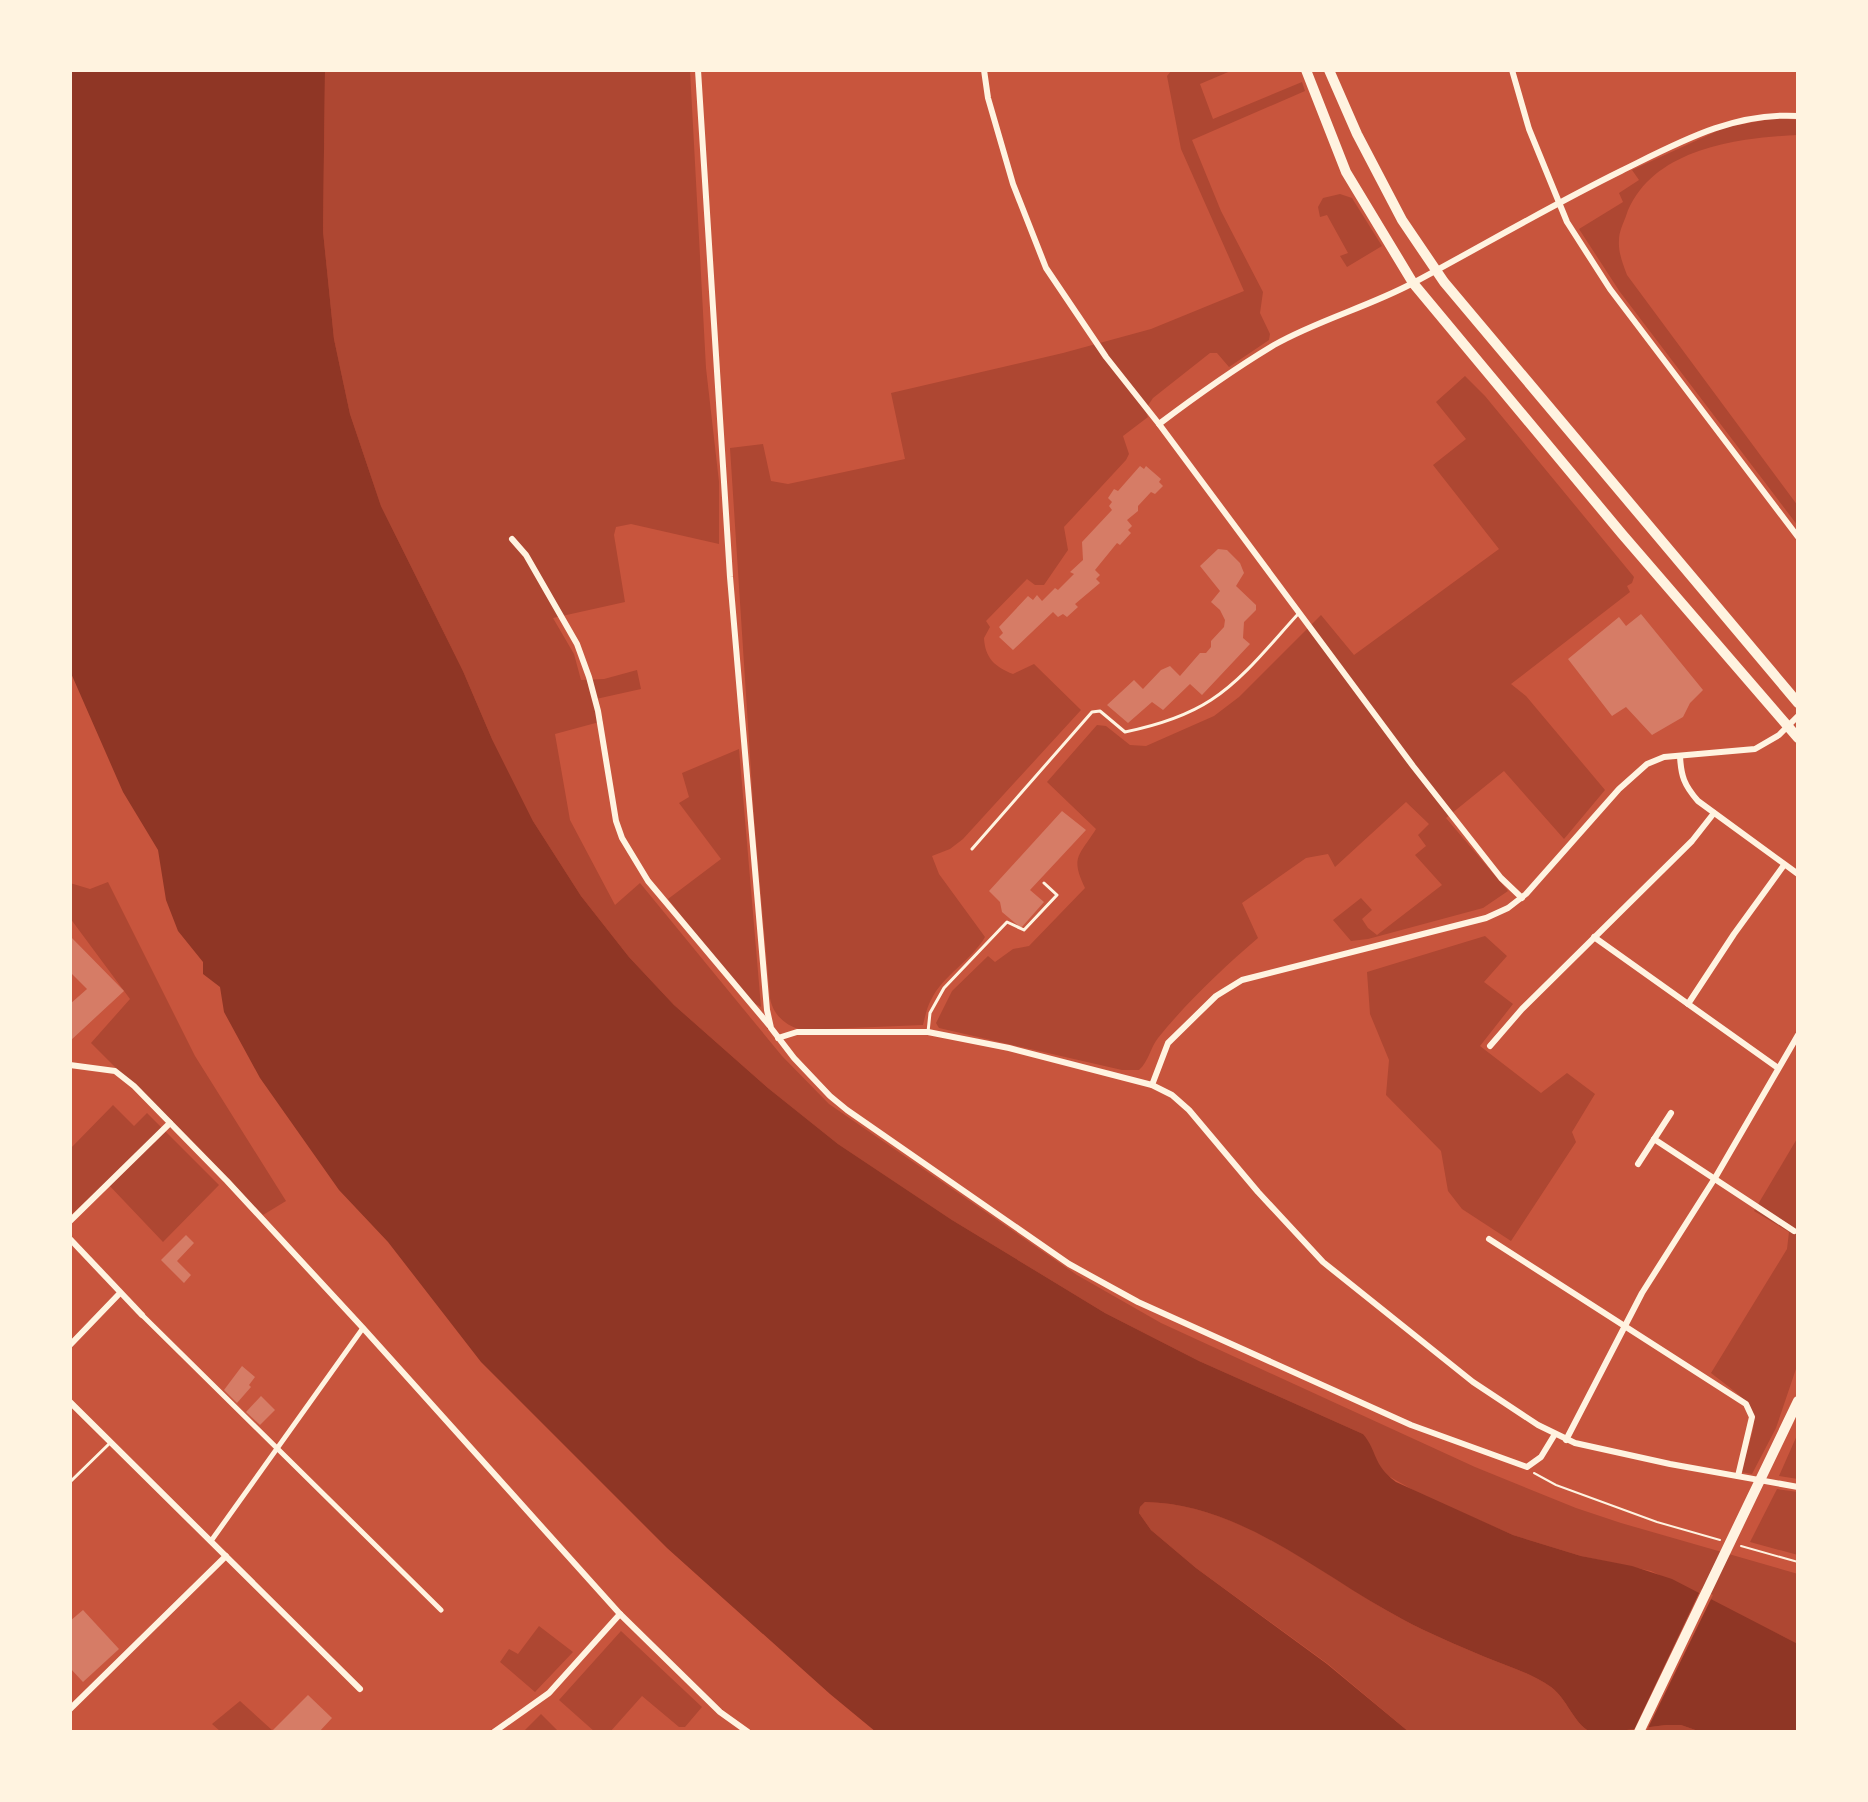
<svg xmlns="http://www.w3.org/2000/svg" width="1868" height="1802" viewBox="0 0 1868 1802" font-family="Commissioner,sans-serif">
<rect width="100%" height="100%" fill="#c8553d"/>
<g fill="#ae4732">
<polygon points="325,70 690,70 706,368 719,482 719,544 631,524 616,527 614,535 625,602 553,618 574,654 581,680 604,679 637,670 641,689 596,699 603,721 555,734 570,820 615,905 640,883 782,1056 829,1104 1077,1275 1161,1323 1475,1467 1576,1508 1621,1523 1798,1574 1798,1644 1651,1571 1581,1556 1513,1535 1420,1494 1385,1474 1376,1462 1363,1434 1199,1361 1105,1313 952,1220 838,1144 768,1088 674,1005 629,957 581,896 533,821 492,739 463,671 381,506 350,414 334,339 323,231"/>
<path d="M1172 70H1233L1200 84 1213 119 1302 82 1305 91 1192 140 1221 211 1263 292 1260 313 1270 334 1269 340 1229 367 1217 353H1210L1153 398 1145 410 1148 417 1123 436 1129 454 1126 460 1064 527 1068 550 1044 585H1035L1027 579 986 621 990 627 984 638C985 658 995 667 1013 674L1034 664 1081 710 963 839 950 849 932 856 939 874 985 937C971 961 943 975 931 1000 927 1007 925 1017 923 1025L801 1030C785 1025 773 1015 770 998L754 818 730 448 763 444 771 481 788 484 905 459 891 393 1063 353 1151 329 1244 291 1181 149 1167 76Z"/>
<path d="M1777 118 1798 120V135C1736 138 1650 149 1626 216 1623 224 1619 232 1619 240 1618 252 1623 264 1627 275L1798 506V526L1620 292 1579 229 1623 202 1619 193 1639 180 1632 170 1726 127Z"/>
<polygon points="1340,194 1352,198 1382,246 1347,267 1340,256 1348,253 1327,215 1320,217 1318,207 1323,198"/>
<path d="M1465 376 1485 396 1634 577 1632 583 1627 586 1630 592 1511 684 1526 696 1605 790 1564 839 1504 771 1446 818 1508 891 1483 908 1368 939 1351 941 1333 920 1361 898 1372 910 1362 919 1368 928 1377 935 1442 885 1415 855 1426 846 1418 835 1429 824 1406 802 1335 867 1328 854 1306 858 1242 903 1258 938C1222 969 1188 1001 1158 1038 1150 1048 1149 1061 1139 1070H1122L939 1028 936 1023 952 991 988 956 995 962 1013 949 1029 946 1085 888C1070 857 1079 856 1096 829L1047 782 1097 725 1106 726 1130 745 1146 746 1214 716 1239 697 1321 615 1354 655 1499 549 1433 465 1466 439 1436 402Z"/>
<polygon points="739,749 761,1007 748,1000 668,899 721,859 679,803 689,797 682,773"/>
<polygon points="108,882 195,1056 286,1201 263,1215 91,1043 130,999 70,918 70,883 90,889"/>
<polygon points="1485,936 1507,956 1484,982 1513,1004 1480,1046 1541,1093 1567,1073 1595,1094 1572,1132 1576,1142 1511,1241 1462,1209 1448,1191 1441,1151 1386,1095 1389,1060 1370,1014 1367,972"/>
<polygon points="113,1105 134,1126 147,1113 219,1185 163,1242 106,1182 70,1216 70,1149"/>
<path d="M1798 1137V1363L1776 1428 1752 1474 1741 1472C1759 1408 1766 1415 1711 1373L1787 1249 1789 1232 1754 1211Z"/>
<polygon points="1798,1433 1798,1479 1779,1476"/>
<polygon points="1777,1489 1798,1492 1798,1555 1750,1542"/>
<path d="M1145 1502C1243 1504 1320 1575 1402 1619 1428 1633 1457 1645 1485 1657 1507 1666 1531 1673 1551 1687 1568 1700 1572 1721 1590 1732H1409L1328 1664 1196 1568 1151 1530 1139 1513 1140 1507Z"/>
<polygon points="539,1626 573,1652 535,1692 500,1662 509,1649 518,1654"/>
<polygon points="621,1631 702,1707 685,1727 679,1727 642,1696 610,1732 595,1732 559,1700"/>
<polygon points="240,1701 273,1731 221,1732 212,1724"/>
<polygon points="541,1714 559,1732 523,1732"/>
<polygon points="1666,1725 1681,1725 1701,1732 1611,1732"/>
</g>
<path fill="#8f3625" d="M70 70H325L323 231 334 339 350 414 381 506 463 671 492 739 533 821 581 896 629 957 674 1005 768 1088 838 1144 952 1220 1105 1313 1199 1361 1363 1434C1378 1452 1372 1464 1396 1482L1513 1535 1581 1556 1632 1566 1672 1579 1798 1644V1732H1701L1681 1725H1666L1611 1732H1590C1572 1721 1568 1700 1551 1687 1531 1673 1507 1666 1485 1657 1457 1645 1428 1633 1402 1619 1320 1576 1243 1504 1145 1502L1140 1507 1139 1513 1151 1530 1196 1568 1327 1664 1409 1732H876L830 1694 667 1548 481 1362 388 1242 339 1190 260 1078 224 1012 220 987 203 974V962L178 931 166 900 158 850 123 792 70 671Z"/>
<polygon fill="#c8553d" points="1701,1589 1713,1595 1647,1730 1633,1732"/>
<g fill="#d67c66">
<polygon points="1140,466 1144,469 1146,466 1161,479 1159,482 1163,486 1155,494 1151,492 1138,506 1138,511 1127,520 1132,526 1128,530 1131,533 1120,545 1117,543 1095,570 1100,575 1096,579 1100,583 1075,604 1078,607 1067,617 1063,614 1058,617 1053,612 1013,650 999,637 1003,633 999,627 1028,596 1033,600 1037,595 1042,601 1055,588 1058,590 1074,574 1070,572 1083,560 1082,542 1112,510 1109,506 1112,502 1108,498 1114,489 1118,491"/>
<polygon points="1218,549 1227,550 1240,563 1244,573 1236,586 1256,605 1256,610 1244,622 1243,638 1250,644 1202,695 1190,684 1163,710 1152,702 1128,723 1107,705 1134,680 1143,689 1161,670 1170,666 1180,676 1200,653 1206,653 1211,647 1211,641 1224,627 1225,620 1220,610 1211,602 1220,591 1200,566"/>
<polygon points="1641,614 1703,690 1690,703 1683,717 1652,735 1626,707 1612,716 1568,659 1619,617 1626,626"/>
<polygon points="1062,811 1086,830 1030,890 1044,902 1021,928 1002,912 1000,902 989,891"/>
<polygon points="70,936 124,991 70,1041 70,1004 87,989 70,972"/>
<polygon points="186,1235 194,1243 177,1261 191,1275 184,1283 161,1260"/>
<polygon points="242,1366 255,1377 249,1385 251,1387 237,1403 224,1390"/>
<polygon points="261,1396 275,1410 260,1425 246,1412"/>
<polygon points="83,1610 119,1649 83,1682 70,1668 70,1621"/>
<polygon points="308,1695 332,1718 319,1732 271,1732"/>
</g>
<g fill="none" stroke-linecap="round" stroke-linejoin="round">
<g stroke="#fff3e0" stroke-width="2">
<polyline points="1534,1473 1556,1485 1657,1522 1720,1540"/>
<polyline points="1741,1546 1798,1562"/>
</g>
<g stroke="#fff3e0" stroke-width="3">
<path d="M972 849 1092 712 1100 711 1125 732C1154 726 1185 717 1211 700 1244 679 1273 641 1299 613"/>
<polyline points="928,1032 930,1013 944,988 1007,922 1024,930 1057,895 1044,883"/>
<polyline points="70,1482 111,1442"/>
</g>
<g stroke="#fff3e0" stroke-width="5">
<polyline points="142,1315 441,1610"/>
<polyline points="211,1541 363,1328"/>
</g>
<g stroke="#fff3e0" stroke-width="6">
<polyline points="698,70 730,577 767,1010 771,1028 794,1058 830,1096 847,1110 1069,1264 1138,1302 1411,1425 1527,1467 1541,1457 1555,1434"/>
<polyline points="984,70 988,98 1013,184 1046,268 1106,357 1159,424"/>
<polyline points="1512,70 1529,129 1567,222 1610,289 1798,537"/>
<polyline points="512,539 526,555 577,644 589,677 598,711 616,821 622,838 648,881 769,1025"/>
<path d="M1680 756C1681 776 1684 785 1698 801L1798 874"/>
<path d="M1522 898 1501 878 1413 766 1159 424C1196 396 1234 369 1274 345 1318 320 1368 307 1413 283 1482 246 1550 206 1621 171 1678 143 1732 112 1798 116"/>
<polyline points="1594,937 1778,1068"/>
<polyline points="1688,1004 1734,934 1784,865"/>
<polyline points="778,1038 797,1032 928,1032 1009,1048 1152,1085 1172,1095 1189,1110 1258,1192 1323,1262 1473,1382 1538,1425 1575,1443 1670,1464 1798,1487"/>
<polyline points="1490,1046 1522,1009 1692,841 1714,813"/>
<polyline points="70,1065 115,1071 134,1086 227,1181 363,1328 620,1614 720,1712 748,1732"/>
<polyline points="1152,1085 1168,1043 1216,996 1242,980 1486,918 1508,908 1526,894 1619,789 1647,764 1664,757 1755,749 1779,735 1798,716"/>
<polyline points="1654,1139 1794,1231"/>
<polyline points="1638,1164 1671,1113"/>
<polyline points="70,1221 170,1123"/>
<polyline points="70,1239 142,1315"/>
<polyline points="1489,1239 1746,1404 1752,1417 1738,1476"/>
<polyline points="70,1345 120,1293"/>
<polyline points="70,1402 360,1689"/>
<polyline points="1566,1440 1642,1293 1715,1178 1798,1035"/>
<polyline points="70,1709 226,1556"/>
<polyline points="494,1732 549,1693 620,1614"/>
</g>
<g stroke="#fff3e0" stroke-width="10">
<polyline points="1306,70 1346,172 1413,283 1622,534 1798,738"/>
<polyline points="1329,70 1357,134 1402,220 1444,282 1798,703"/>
<polyline points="1639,1732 1798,1401"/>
</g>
</g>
<rect width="1868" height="1802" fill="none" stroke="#fff3e0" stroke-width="144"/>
</svg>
